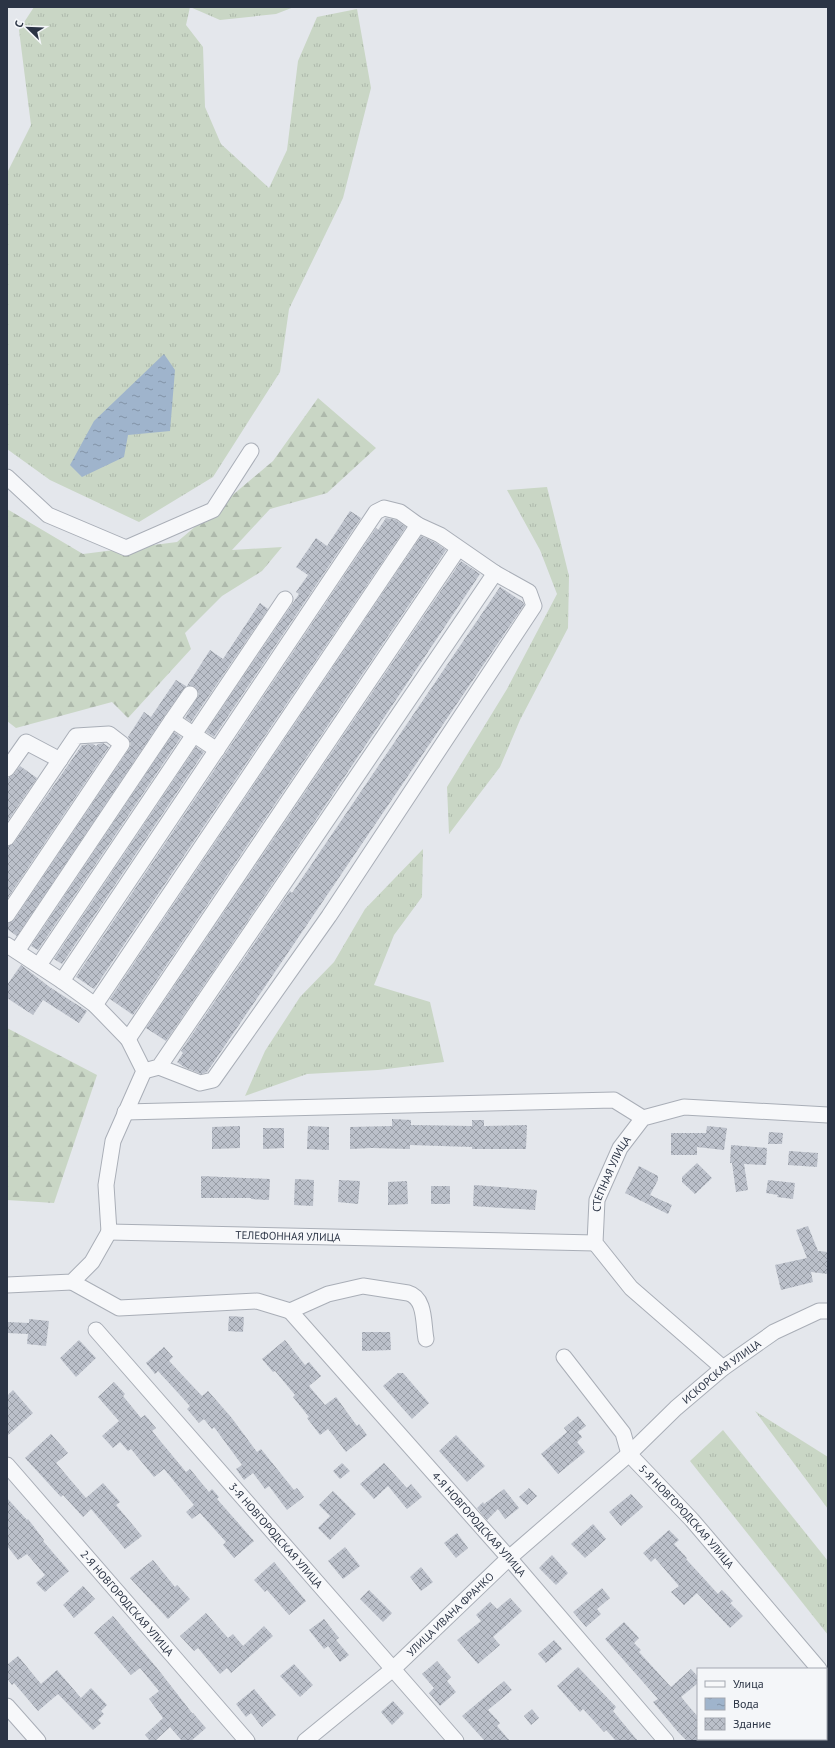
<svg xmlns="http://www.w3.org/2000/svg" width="835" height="1748" viewBox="0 0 835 1748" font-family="'PT Sans',sans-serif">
<defs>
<pattern id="grass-tufts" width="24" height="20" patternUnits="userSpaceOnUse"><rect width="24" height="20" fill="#c9d6c5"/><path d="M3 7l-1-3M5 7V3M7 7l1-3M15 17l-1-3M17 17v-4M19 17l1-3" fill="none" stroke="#adb8ab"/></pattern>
<pattern id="forest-firs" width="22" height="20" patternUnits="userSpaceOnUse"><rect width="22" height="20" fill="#c9d6c5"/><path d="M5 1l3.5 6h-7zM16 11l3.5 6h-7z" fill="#adb8ab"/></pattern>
<pattern id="water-ripples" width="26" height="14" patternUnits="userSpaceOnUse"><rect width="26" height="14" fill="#9fb4cc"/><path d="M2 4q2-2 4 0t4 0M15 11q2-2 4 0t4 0" fill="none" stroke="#8293a7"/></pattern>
<pattern id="building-cross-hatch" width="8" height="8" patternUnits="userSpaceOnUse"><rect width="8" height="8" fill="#bbc0ca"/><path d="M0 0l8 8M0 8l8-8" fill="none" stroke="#989da6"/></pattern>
</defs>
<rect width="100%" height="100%" fill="#e4e7ec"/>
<g fill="url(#grass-tufts)">
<polygon points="34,7 294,7 276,14 220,20 190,7 186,25 203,47 205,107 221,144 269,188 287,150 298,61 317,17 357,9 371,88 343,198 289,309 280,372 213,477 139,522 50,480 7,449 7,173 31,125 19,30"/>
<polygon points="547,487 569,576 568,628 520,720 500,767 449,834 447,787 507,689 557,594 540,550 507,490"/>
<polygon points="423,849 422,897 394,935 374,985 430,1002 444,1062 378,1070 307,1074 245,1096 265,1051 300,997 334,962 365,909"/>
<polygon points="755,1411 828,1457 828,1509"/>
<polygon points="723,1430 828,1561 828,1635 690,1461"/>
</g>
<g fill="url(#forest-firs)">
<polygon points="318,398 376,448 327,493 270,509 232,550 282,547 262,571 222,596 185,633 191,649 128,718 112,702 16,728 7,721 7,509 83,554 177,542 273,461"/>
<polygon points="7,1028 97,1075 54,1203 7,1200"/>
</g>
<polygon fill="url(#water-ripples)" points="164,354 175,370 170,431 128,435 124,457 82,477 70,465 94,421"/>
<g fill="url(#building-cross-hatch)">
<polygon points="350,511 361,518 214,737 206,732 299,594 296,592 308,575 296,567 316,538 327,546"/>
<polygon points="386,518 396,520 406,527 94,989 76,977 376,528 378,530"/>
<polygon points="421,536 436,543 446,550 133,1015 110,999"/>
<polygon points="461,561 480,574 311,827 166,1041 146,1028"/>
<polygon points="500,587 523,602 524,605 207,1072 201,1074 184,1067 177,1062 183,1053 181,1051 290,891 292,893"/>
<polygon points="260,603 268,609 191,722 185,718 199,694 195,687 187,686 210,650 223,659"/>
<polygon points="176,680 186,686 165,715 17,936 7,929 7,924 14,920 129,749 131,744 128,737 144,712 151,717"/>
<polygon points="174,732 181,737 38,950 31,946"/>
<polygon points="103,743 109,747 7,899 7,847 14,843 82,745 93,744 96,746 98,744"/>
<polygon points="196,747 204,752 62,964 54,959"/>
<polygon points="20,766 37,778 7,822 7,779 14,774"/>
<polygon points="21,965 51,988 87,1011 79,1023 43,1000 33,1015 7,998 7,985"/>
<polygon points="392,1119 411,1120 411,1125 472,1126 472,1120 484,1120 484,1126 527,1125 526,1149 472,1149 472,1147 410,1145 410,1149 372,1148 350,1149 350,1127 392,1126"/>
<polygon points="240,1126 240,1148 212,1149 212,1127"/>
<polygon points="308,1126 329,1127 329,1150 307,1149"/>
<polygon points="707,1126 727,1128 724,1150 697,1147 697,1155 671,1155 671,1133 706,1133"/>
<polygon points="263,1128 284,1128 284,1148 263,1149"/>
<polygon points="769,1132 783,1133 782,1144 768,1144"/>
<polygon points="731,1145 767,1148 766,1165 744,1164 748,1190 736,1192 732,1163 730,1163"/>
<polygon points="789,1151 818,1153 817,1167 788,1165"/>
<polygon points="697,1163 712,1178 695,1194 682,1182 682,1177"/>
<polygon points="639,1166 658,1176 658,1180 650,1195 672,1205 668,1214 625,1193"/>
<polygon points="201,1176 270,1179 269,1200 251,1199 251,1198 201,1198"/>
<polygon points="295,1179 314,1180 313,1206 294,1205"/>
<polygon points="339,1180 360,1181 358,1204 338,1202"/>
<polygon points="768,1180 795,1183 793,1199 777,1197 778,1195 766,1193"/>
<polygon points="407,1181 408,1204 388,1205 388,1182"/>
<polygon points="474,1185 537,1190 535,1210 473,1206"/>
<rect x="431" y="1186" width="19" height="18"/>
<polygon points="808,1226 818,1251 828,1252 828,1274 811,1272 813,1282 781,1290 775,1265 807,1258 796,1230"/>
<polygon points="229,1316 244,1317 243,1332 228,1331"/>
<polygon points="29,1319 49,1321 46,1346 27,1344 28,1334 7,1333 7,1322 29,1323"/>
<polygon points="362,1332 390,1332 391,1350 362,1351"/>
<polygon points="79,1340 96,1358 76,1377 60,1358"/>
<polygon points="285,1340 305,1365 309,1362 321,1376 309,1386 325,1405 336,1397 357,1426 359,1424 367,1435 346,1452 328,1429 320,1435 307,1418 309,1417 293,1397 295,1395 275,1371 273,1372 262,1359"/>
<polygon points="164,1347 173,1357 169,1361 202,1396 208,1391 231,1417 257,1452 261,1449 294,1490 297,1488 304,1497 287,1510 269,1486 265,1489 253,1473 244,1480 236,1469 242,1465 214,1427 212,1429 204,1419 199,1423 187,1409 190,1406 158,1371 155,1374 146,1363"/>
<polygon points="398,1373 403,1373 429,1403 412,1419 383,1386"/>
<polygon points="114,1382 125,1394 123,1396 141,1418 145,1415 156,1428 152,1431 186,1472 190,1469 209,1492 212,1489 219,1497 217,1499 254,1541 234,1558 223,1545 226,1542 200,1513 192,1519 186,1512 194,1505 164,1469 154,1477 131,1449 128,1451 120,1442 113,1448 102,1436 119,1421 98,1397"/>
<polygon points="13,1390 33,1413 7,1436 7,1396"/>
<polygon points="578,1416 586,1426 578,1432 582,1437 577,1442 585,1452 558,1474 541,1454 567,1432 564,1428"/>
<polygon points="51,1434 68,1453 56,1463 86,1498 103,1483 120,1502 116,1505 142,1536 125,1549 91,1509 83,1517 63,1495 61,1497 25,1458"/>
<polygon points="456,1435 485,1466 467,1482 439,1451"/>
<polygon points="342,1463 350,1471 340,1479 333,1471"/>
<polygon points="384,1463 407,1488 411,1484 422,1497 407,1509 388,1486 374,1499 360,1484"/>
<polygon points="529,1488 537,1496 527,1505 519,1497"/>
<polygon points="504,1489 519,1508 505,1519 498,1509 487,1520 477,1508 483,1502 484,1504"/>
<polygon points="333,1491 356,1514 330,1540 318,1528 330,1516 319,1505"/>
<polygon points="631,1494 643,1507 621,1526 609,1512"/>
<polygon points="7,1498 27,1520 28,1519 44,1540 43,1541 69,1571 45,1592 36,1583 45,1575 27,1554 18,1560 7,1546"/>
<polygon points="593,1524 606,1539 585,1558 571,1544"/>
<polygon points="669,1530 679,1540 674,1544 687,1558 686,1559 718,1594 722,1590 733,1601 730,1603 743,1616 730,1628 697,1593 684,1605 671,1592 679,1586 655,1558 651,1562 643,1553"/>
<polygon points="457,1533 468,1548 456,1558 444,1543"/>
<polygon points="345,1547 360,1566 343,1579 328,1561"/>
<polygon points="552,1555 568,1573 556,1585 539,1568"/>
<polygon points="153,1560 175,1587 177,1585 190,1599 168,1619 130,1578"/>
<polygon points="274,1562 306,1601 289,1615 267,1590 265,1592 254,1580"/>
<polygon points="421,1567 433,1582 421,1591 410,1577"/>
<polygon points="83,1586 95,1599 74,1618 63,1605"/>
<polygon points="602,1588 610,1598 597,1609 601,1614 586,1627 573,1612"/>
<polygon points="369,1590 392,1613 383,1622 360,1599"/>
<polygon points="510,1598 522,1611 493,1637 500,1645 478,1664 457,1640 481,1621 476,1615 490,1602 497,1609"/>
<polygon points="206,1613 228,1638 233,1634 243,1646 264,1626 273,1636 231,1673 227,1668 220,1674 198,1648 194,1651 180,1636"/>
<polygon points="113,1616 157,1668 192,1713 193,1713 206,1728 191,1741 182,1741 170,1727 155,1741 150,1741 145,1735 163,1718 149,1699 159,1691 140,1668 131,1675 94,1633"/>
<polygon points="324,1619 339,1638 336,1640 349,1655 340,1662 328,1646 324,1649 309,1630"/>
<polygon points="624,1622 639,1638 634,1643 641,1650 639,1652 671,1687 691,1669 698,1677 698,1683 681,1697 698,1717 698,1741 687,1741 678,1732 653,1702 658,1699 605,1639"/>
<polygon points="554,1640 562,1649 546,1663 538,1654"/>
<polygon points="18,1656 41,1684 57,1670 81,1698 91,1688 107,1705 101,1711 104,1714 98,1720 101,1723 93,1730 58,1694 38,1711 14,1683 12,1685 7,1678 7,1665"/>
<polygon points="437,1661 451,1677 447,1681 456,1692 440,1706 429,1693 434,1688 422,1674"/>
<polygon points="294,1664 313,1685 300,1697 280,1676"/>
<polygon points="578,1667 616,1707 613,1711 638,1741 616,1741 606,1730 604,1732 583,1709 580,1712 557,1686"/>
<polygon points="504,1681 512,1690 488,1710 500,1723 497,1726 510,1741 485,1741 462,1716"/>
<polygon points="254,1689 276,1715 262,1727 251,1713 246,1717 236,1704"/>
<polygon points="393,1701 404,1713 392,1725 381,1712"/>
<polygon points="532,1709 539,1718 531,1725 524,1716"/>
</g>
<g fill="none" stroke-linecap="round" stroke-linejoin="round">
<g stroke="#a9aeb7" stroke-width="17">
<g id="minor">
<polyline points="7,477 48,515 126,548 213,510 251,451"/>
<polyline points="172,720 190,694"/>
<polyline points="7,769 26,742 60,760"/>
<polyline points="7,838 76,736 109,734 122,744 7,915"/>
<polyline points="7,945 62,981 95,1005 128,1039 144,1071 113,1141 106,1185 109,1232"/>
<polyline points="17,951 172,720 217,750"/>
<polyline points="39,965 285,599"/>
<polyline points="62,981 376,512 384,508 400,512 418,525 440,535 495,573 529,592 534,606 329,916 213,1080 200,1083 159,1067"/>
<polyline points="95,1005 418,525"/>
<polyline points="128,1039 458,549"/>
<polyline points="144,1071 159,1067 495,573"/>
<polyline points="125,1112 614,1100 643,1118"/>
<path id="s1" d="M109 1232 595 1243"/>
<path d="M72 1282 119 1308 257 1301 290 1311 328 1294 363 1286 408 1293C426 1298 423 1324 426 1339"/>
<polyline points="7,1285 72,1282 92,1262 109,1232"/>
<path id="s2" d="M290 1311 509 1558 666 1741"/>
<path id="s3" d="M96 1330 456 1741"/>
<path id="s4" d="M564 1357 623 1433 629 1454 692 1520 819 1669"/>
<path id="s5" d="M723 1368 631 1288 595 1243 597 1200 620 1148 643 1118 684 1107 828 1115"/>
<path id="s6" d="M7 1465 247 1741"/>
<polyline points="7,1706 38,1741"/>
<path id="s7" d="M305 1741 393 1669 509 1558 629 1454 676 1408 723 1368 774 1332 819 1311H828"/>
</g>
</g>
<use href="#minor" stroke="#f7f8fa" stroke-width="15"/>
</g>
<g text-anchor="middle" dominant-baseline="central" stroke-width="3.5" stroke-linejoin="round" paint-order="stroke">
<g font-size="11" fill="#2b3445" stroke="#f4f6f9">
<text stroke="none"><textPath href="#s5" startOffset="252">СТЕПНАЯ УЛИЦА</textPath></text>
<text stroke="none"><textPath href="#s1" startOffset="179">ТЕЛЕФОННАЯ УЛИЦА</textPath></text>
<text stroke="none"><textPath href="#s7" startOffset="557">ИСКОРСКАЯ УЛИЦА</textPath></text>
<text stroke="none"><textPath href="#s4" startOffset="203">5-Я НОВГОРОДСКАЯ УЛИЦА</textPath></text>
<text stroke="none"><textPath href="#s2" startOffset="285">4-Я НОВГОРОДСКАЯ УЛИЦА</textPath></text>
<text stroke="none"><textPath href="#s3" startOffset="273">3-Я НОВГОРОДСКАЯ УЛИЦА</textPath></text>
<text stroke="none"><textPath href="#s6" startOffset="183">2-Я НОВГОРОДСКАЯ УЛИЦА</textPath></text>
<text stroke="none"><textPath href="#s7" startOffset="193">УЛИЦА ИВАНА ФРАНКО</textPath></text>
</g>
</g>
<rect width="835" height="1748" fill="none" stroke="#2b3445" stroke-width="16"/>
<rect x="697" y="1668" width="130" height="72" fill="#f4f6f9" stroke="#a4a8b1"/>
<rect x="705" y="1681" width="20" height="6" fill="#f7f8fa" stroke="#a4a8b1"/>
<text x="733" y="1688" font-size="12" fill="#2b3445">Улица</text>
<rect x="705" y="1698" width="20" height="12" fill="url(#water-ripples)" stroke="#a4a8b1"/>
<text x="733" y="1708" font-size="12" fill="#2b3445">Вода</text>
<rect x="705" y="1718" width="20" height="12" fill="url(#building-cross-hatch)" stroke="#a4a8b1"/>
<text x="733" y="1728" font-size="12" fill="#2b3445">Здание</text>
<g transform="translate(28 28) rotate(293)" stroke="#f4f6f9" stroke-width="3" paint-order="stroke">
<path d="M0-3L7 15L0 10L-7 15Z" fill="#2b3445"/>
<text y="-6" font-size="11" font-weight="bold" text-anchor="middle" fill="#2b3445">С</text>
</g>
</svg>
